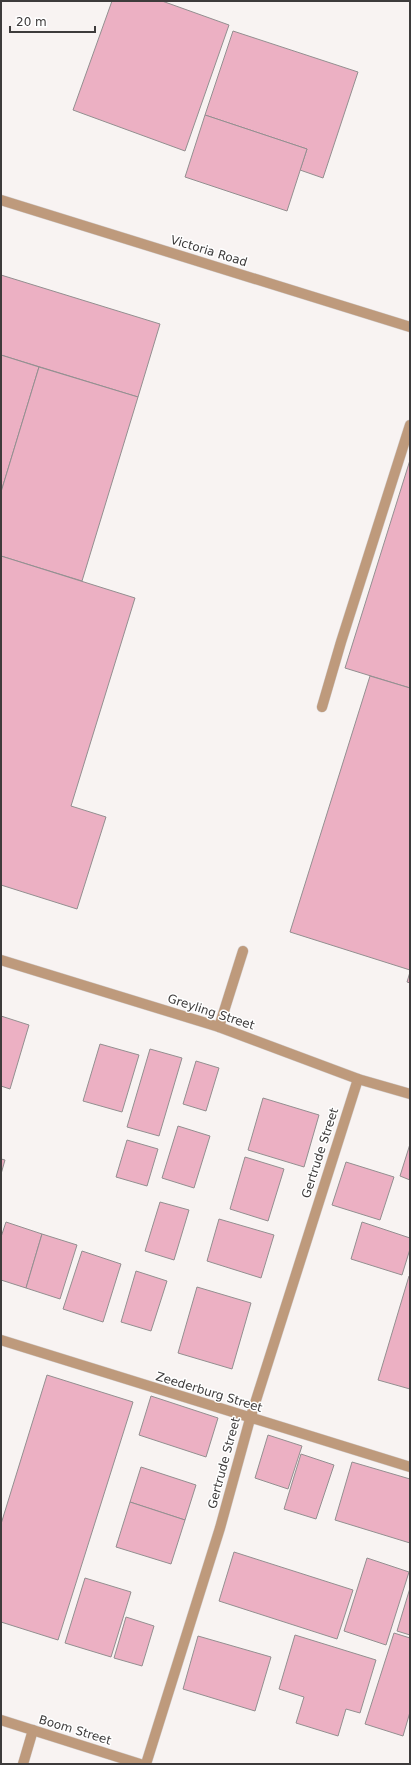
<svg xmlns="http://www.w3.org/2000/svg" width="411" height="1765" viewBox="0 0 411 1765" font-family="'DejaVu Sans',sans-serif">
<rect width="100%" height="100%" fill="#f8f3f2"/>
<g fill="#ecb0c3" stroke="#938f90">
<polygon points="112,1 162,1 229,25 185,151 73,110"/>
<polygon points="233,31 358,72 323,178 300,170 307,149 205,115"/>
<polygon points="205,115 307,149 287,211 185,177"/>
<polygon points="1,275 160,324 138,397 1,355"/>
<polygon points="1,355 39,367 1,492"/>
<polygon points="39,367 138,397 82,581 1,556 1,492"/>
<polygon points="410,460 410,688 345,668"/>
<polygon points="1,556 135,598 71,806 106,817 77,909 1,885"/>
<polygon points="370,676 410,688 410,970 290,932"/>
<polygon points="410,972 410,983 407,982"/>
<polygon points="1,1016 29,1025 10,1089 1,1086"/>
<polygon points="100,1044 139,1055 122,1112 83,1101"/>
<polygon points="150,1049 182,1058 159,1136 127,1127"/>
<polygon points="196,1061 219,1068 206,1111 183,1104"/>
<polygon points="263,1098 319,1115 304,1167 248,1150"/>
<polygon points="178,1126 210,1136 194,1188 162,1178"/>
<polygon points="127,1140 158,1149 147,1186 116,1177"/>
<polygon points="410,1144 410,1180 400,1176"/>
<polygon points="245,1157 284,1169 268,1221 230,1209"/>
<polygon points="1,1159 5,1160 1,1174"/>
<polygon points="346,1162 394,1177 380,1220 332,1205"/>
<polygon points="160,1202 189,1210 174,1260 145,1251"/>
<polygon points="219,1219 274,1235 261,1278 207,1261"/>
<polygon points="6,1222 42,1234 26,1288 1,1280 1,1237"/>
<polygon points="362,1222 410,1238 410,1249 402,1275 351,1259"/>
<polygon points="42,1234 77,1245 60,1299 26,1288"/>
<polygon points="82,1251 121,1264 103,1322 63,1309"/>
<polygon points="136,1271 167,1281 151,1331 121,1322"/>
<polygon points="409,1276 410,1276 410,1389 378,1380"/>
<polygon points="197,1287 251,1303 232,1369 178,1353"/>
<polygon points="47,1375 133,1402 58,1640 1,1622 1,1524"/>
<polygon points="151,1396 218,1418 206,1457 139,1435"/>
<polygon points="268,1435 302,1446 288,1489 255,1478"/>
<polygon points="301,1454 334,1465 316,1519 284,1509"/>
<polygon points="352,1462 410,1479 410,1543 335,1520"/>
<polygon points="141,1467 196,1485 185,1520 130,1502"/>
<polygon points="130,1502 185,1520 171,1564 116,1547"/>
<polygon points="234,1552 353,1590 337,1639 219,1601"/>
<polygon points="367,1558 409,1572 386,1645 344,1631"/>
<polygon points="85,1578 131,1592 111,1657 65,1643"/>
<polygon points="410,1588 410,1635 397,1631"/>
<polygon points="126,1617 154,1626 142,1666 114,1658"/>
<polygon points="394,1633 410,1638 410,1712 403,1736 365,1724"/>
<polygon points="295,1635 376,1660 360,1713 346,1709 338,1736 296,1723 304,1697 279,1689"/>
<polygon points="198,1636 271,1657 255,1711 183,1689"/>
</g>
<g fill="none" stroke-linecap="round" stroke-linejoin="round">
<g stroke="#d3cecd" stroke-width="11">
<g id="service">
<polyline points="322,707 341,642 410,425"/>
<polyline points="219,1027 243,951"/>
<polyline points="23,1764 33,1730"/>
<polyline points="146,1764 220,1528 250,1419 358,1079"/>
</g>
</g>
<g stroke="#d3cecd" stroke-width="11">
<g id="minor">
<polyline points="1,960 219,1027 358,1079 410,1094"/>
<polyline points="1,1340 410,1467"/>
</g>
</g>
<g stroke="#d3cecd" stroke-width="11">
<g id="tertiary">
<polyline points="1,200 410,327"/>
<polyline points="1,1720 140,1764"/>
</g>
</g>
<use href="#service" stroke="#be9a7c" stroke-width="10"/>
<use href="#minor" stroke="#be9a7c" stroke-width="10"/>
<use href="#tertiary" stroke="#be9a7c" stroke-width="10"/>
</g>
<g text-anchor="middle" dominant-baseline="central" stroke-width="3" stroke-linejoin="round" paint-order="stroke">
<g font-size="12" fill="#3d3b3b" stroke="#fff">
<text transform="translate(209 251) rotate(17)">Victoria Road</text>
<text transform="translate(211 1012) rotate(18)">Greyling Street</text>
<text transform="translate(320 1153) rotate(-72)">Gertrude Street</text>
<text transform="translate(209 1392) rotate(17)">Zeederburg Street</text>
<text transform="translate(224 1463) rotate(-75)">Gertrude Street</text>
<text transform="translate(75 1730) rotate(17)">Boom Street</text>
</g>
</g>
<rect width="411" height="1765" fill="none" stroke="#3d3b3b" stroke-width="4"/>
<path d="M10 26v6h85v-6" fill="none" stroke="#3d3b3b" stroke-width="2"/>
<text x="16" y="26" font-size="12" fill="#3d3b3b" stroke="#ffffff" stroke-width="3" paint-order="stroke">20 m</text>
</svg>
